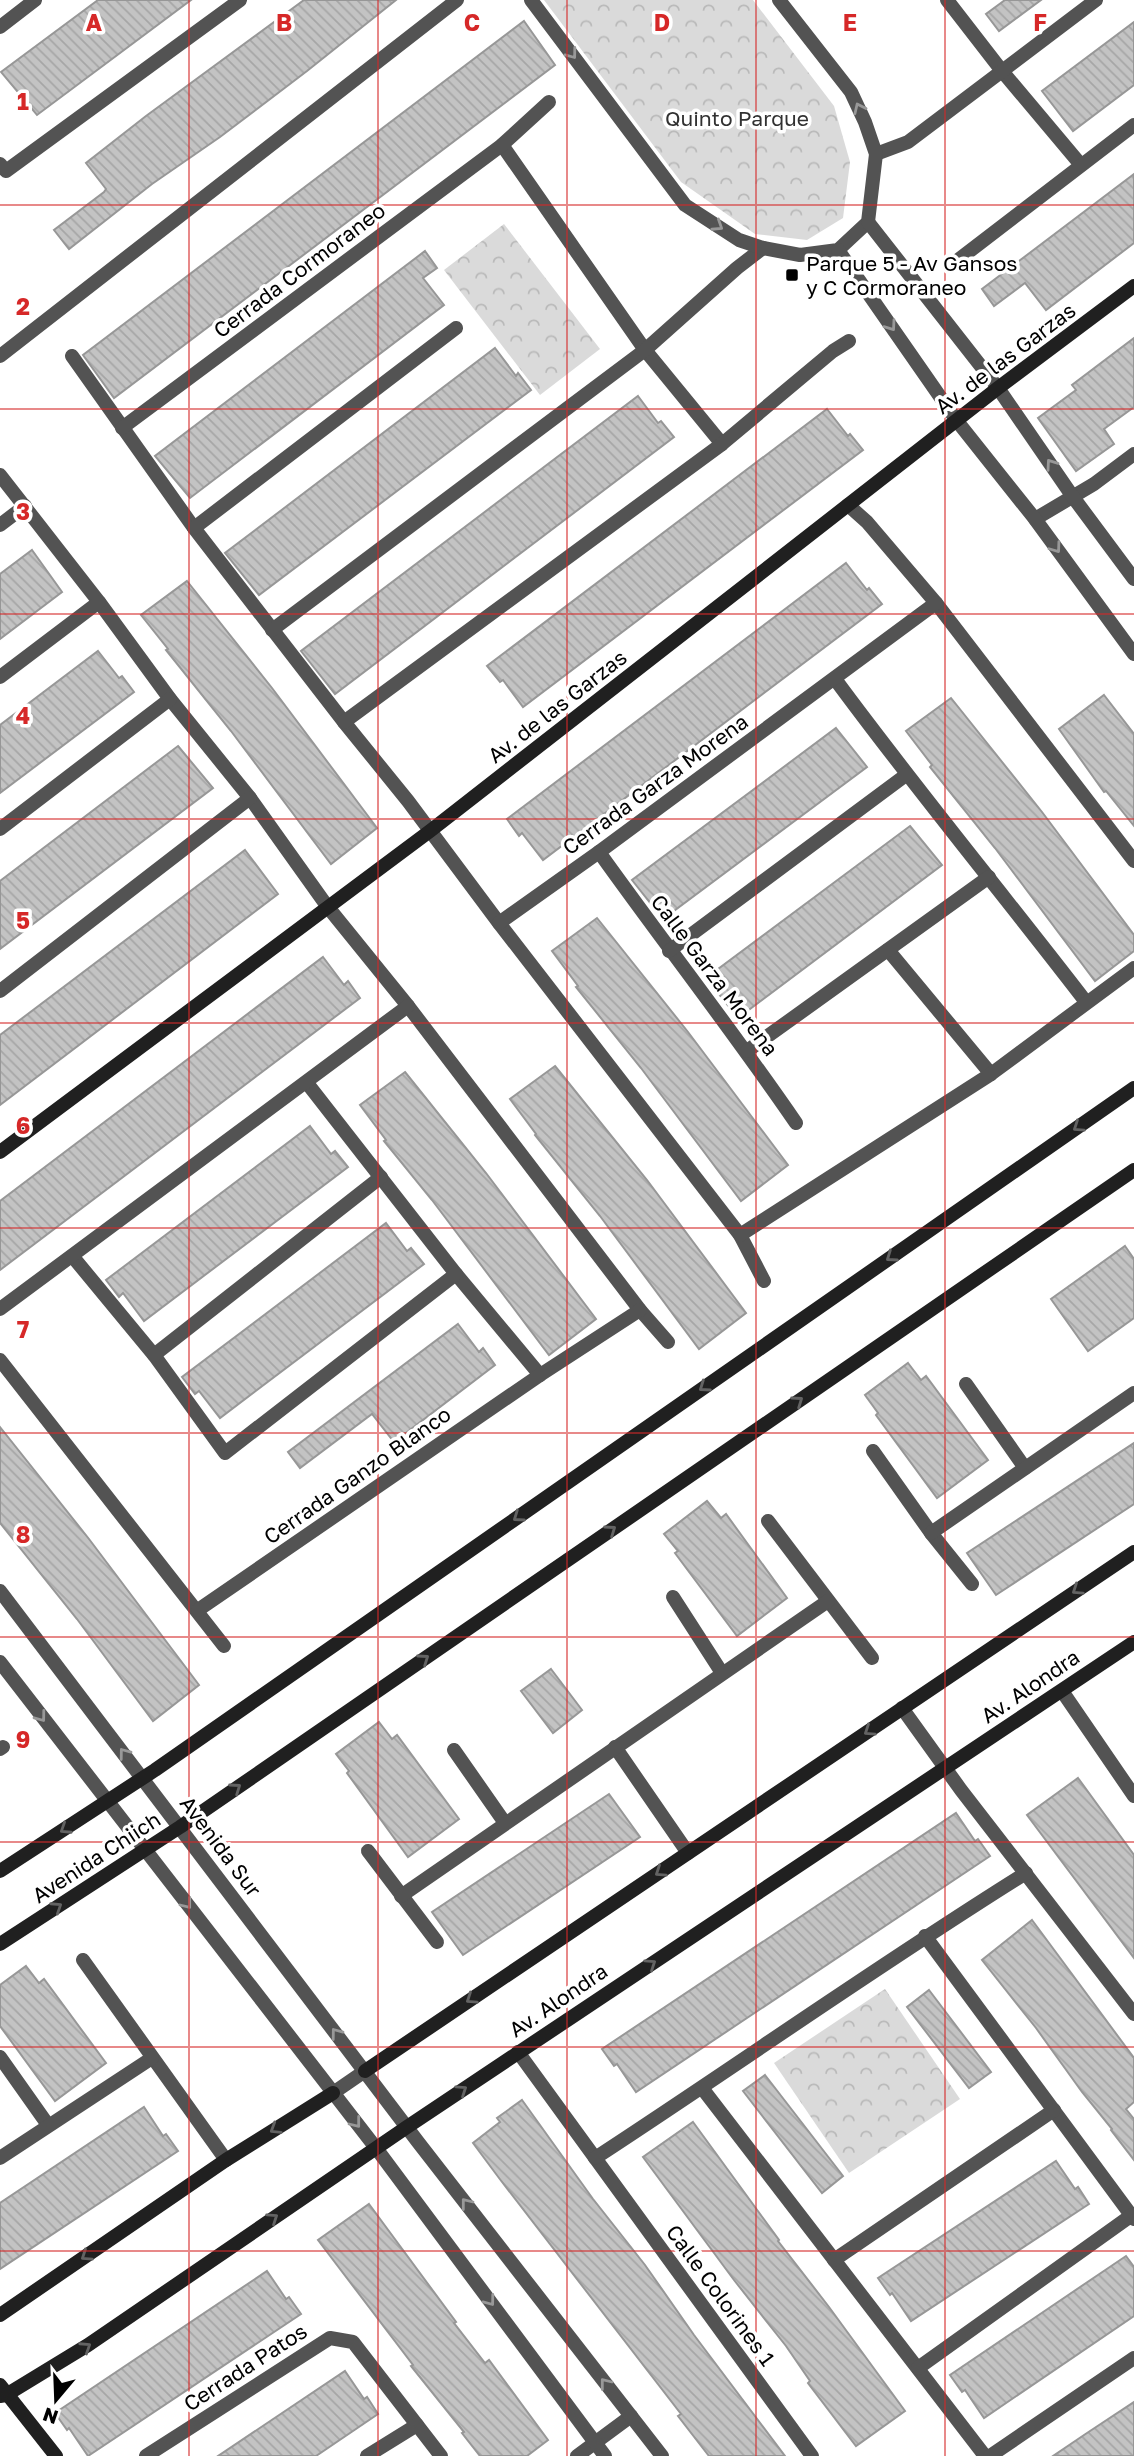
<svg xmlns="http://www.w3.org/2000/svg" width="1134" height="2456" viewBox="0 0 1134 2456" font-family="'Golos Text',sans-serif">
<defs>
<pattern id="park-crowns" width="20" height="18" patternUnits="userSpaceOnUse" patternTransform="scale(1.75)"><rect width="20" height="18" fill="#dadada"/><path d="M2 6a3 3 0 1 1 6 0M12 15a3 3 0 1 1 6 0" fill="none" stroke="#b9b9b9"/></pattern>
<pattern id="building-back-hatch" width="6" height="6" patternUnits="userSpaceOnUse" patternTransform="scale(1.75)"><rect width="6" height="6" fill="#c3c3c3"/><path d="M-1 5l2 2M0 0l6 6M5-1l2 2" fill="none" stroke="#a6a6a6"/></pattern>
</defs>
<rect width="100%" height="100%" fill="#fff"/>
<g fill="url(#park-crowns)">
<polygon points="544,0 753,0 834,106 850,162 843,218 807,240 755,234 681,182"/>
<polygon points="504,224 600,349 540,395 444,270"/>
<polygon points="885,1989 960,2099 849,2173 774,2063"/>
</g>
<g fill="url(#building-back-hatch)" stroke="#979797" stroke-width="2">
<polygon points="98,0 191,0 37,115 1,72"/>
<polygon points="304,0 396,0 307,71 220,137 152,184 69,249 54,230 104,192 106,189 86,163 146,116"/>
<polygon points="1005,0 1041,0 999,31 986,14"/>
<polygon points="524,21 555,65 114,398 83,355"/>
<polygon points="1134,22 1134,85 1073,131 1042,91"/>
<polygon points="1134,174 1134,243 1046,310 1025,283 994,306 982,289"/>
<polygon points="425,251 437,268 423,278 444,305 190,498 155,456"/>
<polygon points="1134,338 1134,407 1104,429 1114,444 1076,471 1038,418 1076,390 1072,385"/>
<polygon points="495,348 516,376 518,373 531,390 259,595 225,553"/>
<polygon points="638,396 658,423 661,421 674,437 335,694 301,651"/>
<polygon points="827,409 848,436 850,434 863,450 523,707 503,680 500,682 487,666"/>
<polygon points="32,550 62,592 0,639 0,574"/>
<polygon points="846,563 867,590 869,588 882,604 543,860 522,833 519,836 507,819"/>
<polygon points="187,581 272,688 377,828 331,864 231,731 166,650 168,649 141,615"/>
<polygon points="98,651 119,678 122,676 134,692 0,793 0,725"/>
<polygon points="1104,695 1134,734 1134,826 1106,791 1104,792 1059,729"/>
<polygon points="951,698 1042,812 1134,935 1134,951 1095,981 995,848 930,767 932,765 906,731"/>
<polygon points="836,728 867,767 663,919 632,880"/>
<polygon points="178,746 213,788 0,949 0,881"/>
<polygon points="910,826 942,865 738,1018 706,978"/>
<polygon points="245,850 278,894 0,1105 0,1035"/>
<polygon points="597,918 688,1032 788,1165 741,1201 641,1068 576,987 578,986 552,951"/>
<polygon points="323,957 344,985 348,981 360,998 0,1270 0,1201"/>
<polygon points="555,1066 647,1180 746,1313 699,1349 600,1216 535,1135 536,1134 510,1099"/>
<polygon points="405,1072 486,1173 596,1319 549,1355 432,1200 384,1141 386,1140 360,1105"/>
<polygon points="310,1126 331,1154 335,1151 348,1167 144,1321 123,1293 119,1297 106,1280"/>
<polygon points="386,1223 407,1251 411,1248 424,1264 220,1418 199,1391 195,1394 182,1377"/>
<polygon points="1125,1246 1134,1259 1134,1318 1088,1351 1051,1299"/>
<polygon points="458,1324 479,1352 483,1348 495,1365 394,1442 372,1414 300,1468 288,1452"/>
<polygon points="908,1363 921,1380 926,1376 988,1460 937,1498 876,1415 878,1413 865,1395"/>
<polygon points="0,1427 89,1539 199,1685 153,1721 77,1619 0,1523"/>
<polygon points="1134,1443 1134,1504 996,1595 967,1553"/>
<polygon points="707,1501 721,1518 726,1514 787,1598 737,1636 675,1553 678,1551 664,1534"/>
<polygon points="551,1669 582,1710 553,1733 521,1691"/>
<polygon points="379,1722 392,1739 397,1735 459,1819 408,1857 347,1773 349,1771 336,1754"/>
<polygon points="1078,1778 1134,1855 1134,1958 1027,1815"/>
<polygon points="609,1794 640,1837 463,1955 432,1912"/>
<polygon points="956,1813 975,1841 978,1839 990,1856 636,2092 617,2064 614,2066 602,2049"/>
<polygon points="1032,1920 1134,2058 1134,2102 1126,2109 1134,2119 1134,2160 1111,2130 1112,2129 1082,2092 1036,2028 982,1960"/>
<polygon points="26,1966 39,1983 44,1979 106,2063 55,2101 0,2026 0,1985"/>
<polygon points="929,1990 991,2072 969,2088 907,2007"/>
<polygon points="765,2075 843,2176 822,2193 743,2091"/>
<polygon points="522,2100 593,2199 645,2265 694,2335 785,2456 709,2456 678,2416 681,2414 499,2178 473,2143 500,2122 497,2118"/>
<polygon points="144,2107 163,2136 166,2134 178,2151 0,2269 0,2203"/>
<polygon points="693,2122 779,2240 778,2241 829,2307 905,2411 856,2446 808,2383 810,2381 786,2346 734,2280 643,2157"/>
<polygon points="1056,2161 1075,2189 1078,2187 1089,2204 911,2321 892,2293 890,2295 878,2278"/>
<polygon points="369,2204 456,2322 454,2323 485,2363 489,2360 548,2440 527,2456 480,2456 462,2433 464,2432 411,2366 413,2365 318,2240"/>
<polygon points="1126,2256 1134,2267 1134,2316 984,2418 965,2390 962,2392 950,2375"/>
<polygon points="267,2271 286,2299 289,2297 301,2314 88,2456 69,2428 67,2430 55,2413"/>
<polygon points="345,2371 364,2399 367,2397 378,2414 316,2456 218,2456"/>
<polygon points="1134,2402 1134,2456 1053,2456 1087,2433"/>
</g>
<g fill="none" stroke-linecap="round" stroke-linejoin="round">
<g stroke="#535353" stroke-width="14">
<polyline points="947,0 1002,71 1081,165"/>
<polyline points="0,27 35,0"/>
<polyline points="502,145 645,350 722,444"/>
<polyline points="876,154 908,142 1096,0"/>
<polyline points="0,164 6,171 240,0"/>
<polyline points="958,260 1134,125"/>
<polyline points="72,356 194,528 344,722 408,801 499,923 740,1235 764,1281"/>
<polyline points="122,428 502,145 549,102"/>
<polyline points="0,475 99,602 170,699 250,798 327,906 408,1006 640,1310 668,1342"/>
<polyline points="848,505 867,522 936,603 1134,861"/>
<polyline points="1035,519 1094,484 1134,454"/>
<polyline points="0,525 25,506"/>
<polyline points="194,528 456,328"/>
<polyline points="272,630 645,350 737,268 763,248"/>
<polyline points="0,677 99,602"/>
<path d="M835 679C916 789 1003 894 1086 1002"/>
<polyline points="344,722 722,444 833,351 849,341"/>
<polyline points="0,829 170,699"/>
<path d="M599 852C664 943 733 1031 796 1123"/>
<polyline points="499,923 599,852 936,603"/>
<polyline points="888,950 991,1074"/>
<polyline points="669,951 906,775"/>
<polyline points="0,991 250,798"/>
<polyline points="747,1051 989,877"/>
<polyline points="307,1083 456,1274 540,1375"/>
<polyline points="740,1235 991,1074 1134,968"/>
<polyline points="73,1257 154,1355 225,1453 456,1274"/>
<polyline points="0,1309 408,1006"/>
<polyline points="154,1355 381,1177"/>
<polyline points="0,1360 224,1646"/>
<polyline points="966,1384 1025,1468"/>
<polyline points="873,1451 931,1533 972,1584"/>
<polyline points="768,1521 872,1658"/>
<polyline points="931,1533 1134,1393"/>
<polyline points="673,1597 722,1673"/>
<polyline points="198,1610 540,1375 640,1310"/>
<polyline points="1062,1691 1134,1796"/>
<polyline points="902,1708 961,1790 1134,2014"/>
<polyline points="615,1747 688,1853"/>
<polyline points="0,1749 3,1747"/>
<polyline points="454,1750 505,1823"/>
<polyline points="368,1851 437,1942"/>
<polyline points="401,1896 828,1601"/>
<polyline points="925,1936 1134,2219"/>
<polyline points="83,1960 226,2160"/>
<polyline points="518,2052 812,2456"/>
<polyline points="0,2057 48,2125"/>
<polyline points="702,2088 985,2456"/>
<polyline points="333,2093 365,2071"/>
<polyline points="0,2158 152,2058"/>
<path d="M595 2158C739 2064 880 1964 1026 1873"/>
<polyline points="834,2260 1054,2110"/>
<polyline points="918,2368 1132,2215"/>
<polyline points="146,2456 330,2338 353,2342 441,2456"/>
<polyline points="367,2456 417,2425"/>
<polyline points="577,2456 631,2416"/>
<polyline points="990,2456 1134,2358"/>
</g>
<g stroke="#535353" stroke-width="14">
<polyline points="531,0 685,205 739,240 763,248 800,255 838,250 868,222 876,154 865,122 851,92 779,0"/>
<polyline points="868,222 998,388 1073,497 1134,579"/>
<polyline points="838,250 957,421 1035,519 1134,654"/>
<polyline points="0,356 457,0"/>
<polyline points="0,1591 418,2142 662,2456"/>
<polyline points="0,1662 376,2148 605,2456"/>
</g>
<g stroke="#202020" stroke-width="14">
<polyline points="0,1152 430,831 998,388 1134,286"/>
<polyline points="0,1871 155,1770 1134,1088"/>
<polyline points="0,1944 180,1827 1134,1170"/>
<polyline points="365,2071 1134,1552"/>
<polyline points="0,2315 226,2160 333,2093"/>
<polyline points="0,2385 56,2456"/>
<polyline points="0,2396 6,2395 88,2345 407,2127 1134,1642"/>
</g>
</g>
<defs><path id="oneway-chevron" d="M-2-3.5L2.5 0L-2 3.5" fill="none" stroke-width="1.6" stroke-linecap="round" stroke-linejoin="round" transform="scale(1.75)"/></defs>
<g stroke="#989898">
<use href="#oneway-chevron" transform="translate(572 54) rotate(53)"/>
<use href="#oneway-chevron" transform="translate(859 108) rotate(-115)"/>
<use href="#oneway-chevron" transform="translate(718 226) rotate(33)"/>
<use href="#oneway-chevron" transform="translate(891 326) rotate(55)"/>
<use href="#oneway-chevron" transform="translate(1051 464) rotate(-125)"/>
<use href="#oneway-chevron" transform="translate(1056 548) rotate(54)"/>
<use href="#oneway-chevron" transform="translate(41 1717) rotate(53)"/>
<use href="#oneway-chevron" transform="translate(124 1753) rotate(-127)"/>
<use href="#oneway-chevron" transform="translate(187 1904) rotate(52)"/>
<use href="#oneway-chevron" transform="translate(336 2033) rotate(-127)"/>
<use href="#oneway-chevron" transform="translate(356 2123) rotate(52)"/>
<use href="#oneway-chevron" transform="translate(466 2203) rotate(-128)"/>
<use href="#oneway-chevron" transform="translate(490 2301) rotate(53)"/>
<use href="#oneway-chevron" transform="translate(605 2383) rotate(-128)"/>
</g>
<g stroke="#636363">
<use href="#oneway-chevron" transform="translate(1078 1127) rotate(146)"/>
<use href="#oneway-chevron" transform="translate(891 1257) rotate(145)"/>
<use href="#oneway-chevron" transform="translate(704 1387) rotate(145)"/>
<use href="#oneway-chevron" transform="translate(798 1401) rotate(-35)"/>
<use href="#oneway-chevron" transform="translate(518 1517) rotate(145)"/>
<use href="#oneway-chevron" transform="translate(611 1530) rotate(-35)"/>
<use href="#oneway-chevron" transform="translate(1077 1590) rotate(146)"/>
<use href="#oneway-chevron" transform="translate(424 1659) rotate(-35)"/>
<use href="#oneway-chevron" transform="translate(869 1731) rotate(146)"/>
<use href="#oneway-chevron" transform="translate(236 1788) rotate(-35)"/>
<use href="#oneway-chevron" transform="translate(65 1829) rotate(147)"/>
<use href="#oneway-chevron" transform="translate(660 1872) rotate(146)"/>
<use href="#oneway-chevron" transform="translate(57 1907) rotate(-33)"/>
<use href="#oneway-chevron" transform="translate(651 1964) rotate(-34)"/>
<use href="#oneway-chevron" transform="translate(471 1999) rotate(146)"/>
<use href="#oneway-chevron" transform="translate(462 2090) rotate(-34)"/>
<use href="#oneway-chevron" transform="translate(275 2129) rotate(148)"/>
<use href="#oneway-chevron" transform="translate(273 2218) rotate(-34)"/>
<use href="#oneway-chevron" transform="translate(86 2256) rotate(146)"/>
<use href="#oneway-chevron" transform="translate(86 2347) rotate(-33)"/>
</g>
<path fill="none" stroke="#d62828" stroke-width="2" stroke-opacity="0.55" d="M189 0V2456M378 0V2456M567 0V2456M756 0V2456M945 0V2456M0 205H1134M0 409H1134M0 614H1134M0 819H1134M0 1023H1134M0 1228H1134M0 1433H1134M0 1637H1134M0 1842H1134M0 2047H1134M0 2251H1134"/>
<rect fill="#000" stroke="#fff" stroke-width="2.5" x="785" y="268" width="14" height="14" rx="3.5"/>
<g text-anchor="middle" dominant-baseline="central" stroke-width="7" stroke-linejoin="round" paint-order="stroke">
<g font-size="21" fill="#313131" stroke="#fff">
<text x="737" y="118">Quinto Parque</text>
</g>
<g font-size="21" fill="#000" stroke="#fff" text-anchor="start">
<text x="806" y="263">Parque 5 - Av Gansos<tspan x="806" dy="24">y C Cormoraneo</tspan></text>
</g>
<g font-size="21" fill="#000" stroke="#fff">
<text transform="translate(299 270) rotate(-37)">Cerrada Cormoraneo</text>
<text transform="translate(1005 358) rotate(-37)">Av. de las Garzas</text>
<text transform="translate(557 706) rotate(-38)">Av. de las Garzas</text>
<text transform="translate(655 784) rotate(-36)">Cerrada Garza Morena</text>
<text transform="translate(715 975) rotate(53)">Calle Garza Morena</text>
<text transform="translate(357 1475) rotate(-35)">Cerrada Ganzo Blanco</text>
<text transform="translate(1030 1686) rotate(-34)">Av. Alondra</text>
<text transform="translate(221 1846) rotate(53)">Avenida Sur</text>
<text transform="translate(96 1857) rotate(-33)">Avenida Chiich</text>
<text transform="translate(558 2000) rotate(-34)">Av. Alondra</text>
<text transform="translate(721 2295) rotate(54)">Calle Colorines 1</text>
<text transform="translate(245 2367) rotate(-33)">Cerrada Patos</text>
</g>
</g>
<g font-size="23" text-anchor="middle" font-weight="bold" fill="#d62828" stroke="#fff" stroke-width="7" stroke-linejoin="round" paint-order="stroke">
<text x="94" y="31">A</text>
<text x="284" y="31">B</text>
<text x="472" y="31">C</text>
<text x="662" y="31">D</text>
<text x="850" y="31">E</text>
<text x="1040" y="31">F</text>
<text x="23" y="110">1</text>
<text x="23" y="315">2</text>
<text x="23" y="520">3</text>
<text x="23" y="724">4</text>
<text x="23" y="929">5</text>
<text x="23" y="1134">6</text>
<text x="23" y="1338">7</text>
<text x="23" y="1543">8</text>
<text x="23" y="1748">9</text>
</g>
<g transform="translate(56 2400) rotate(199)" stroke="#ffffff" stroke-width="5" paint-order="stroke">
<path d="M0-5L12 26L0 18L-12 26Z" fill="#000000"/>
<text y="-10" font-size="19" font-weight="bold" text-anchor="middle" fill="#000000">N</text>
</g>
</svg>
